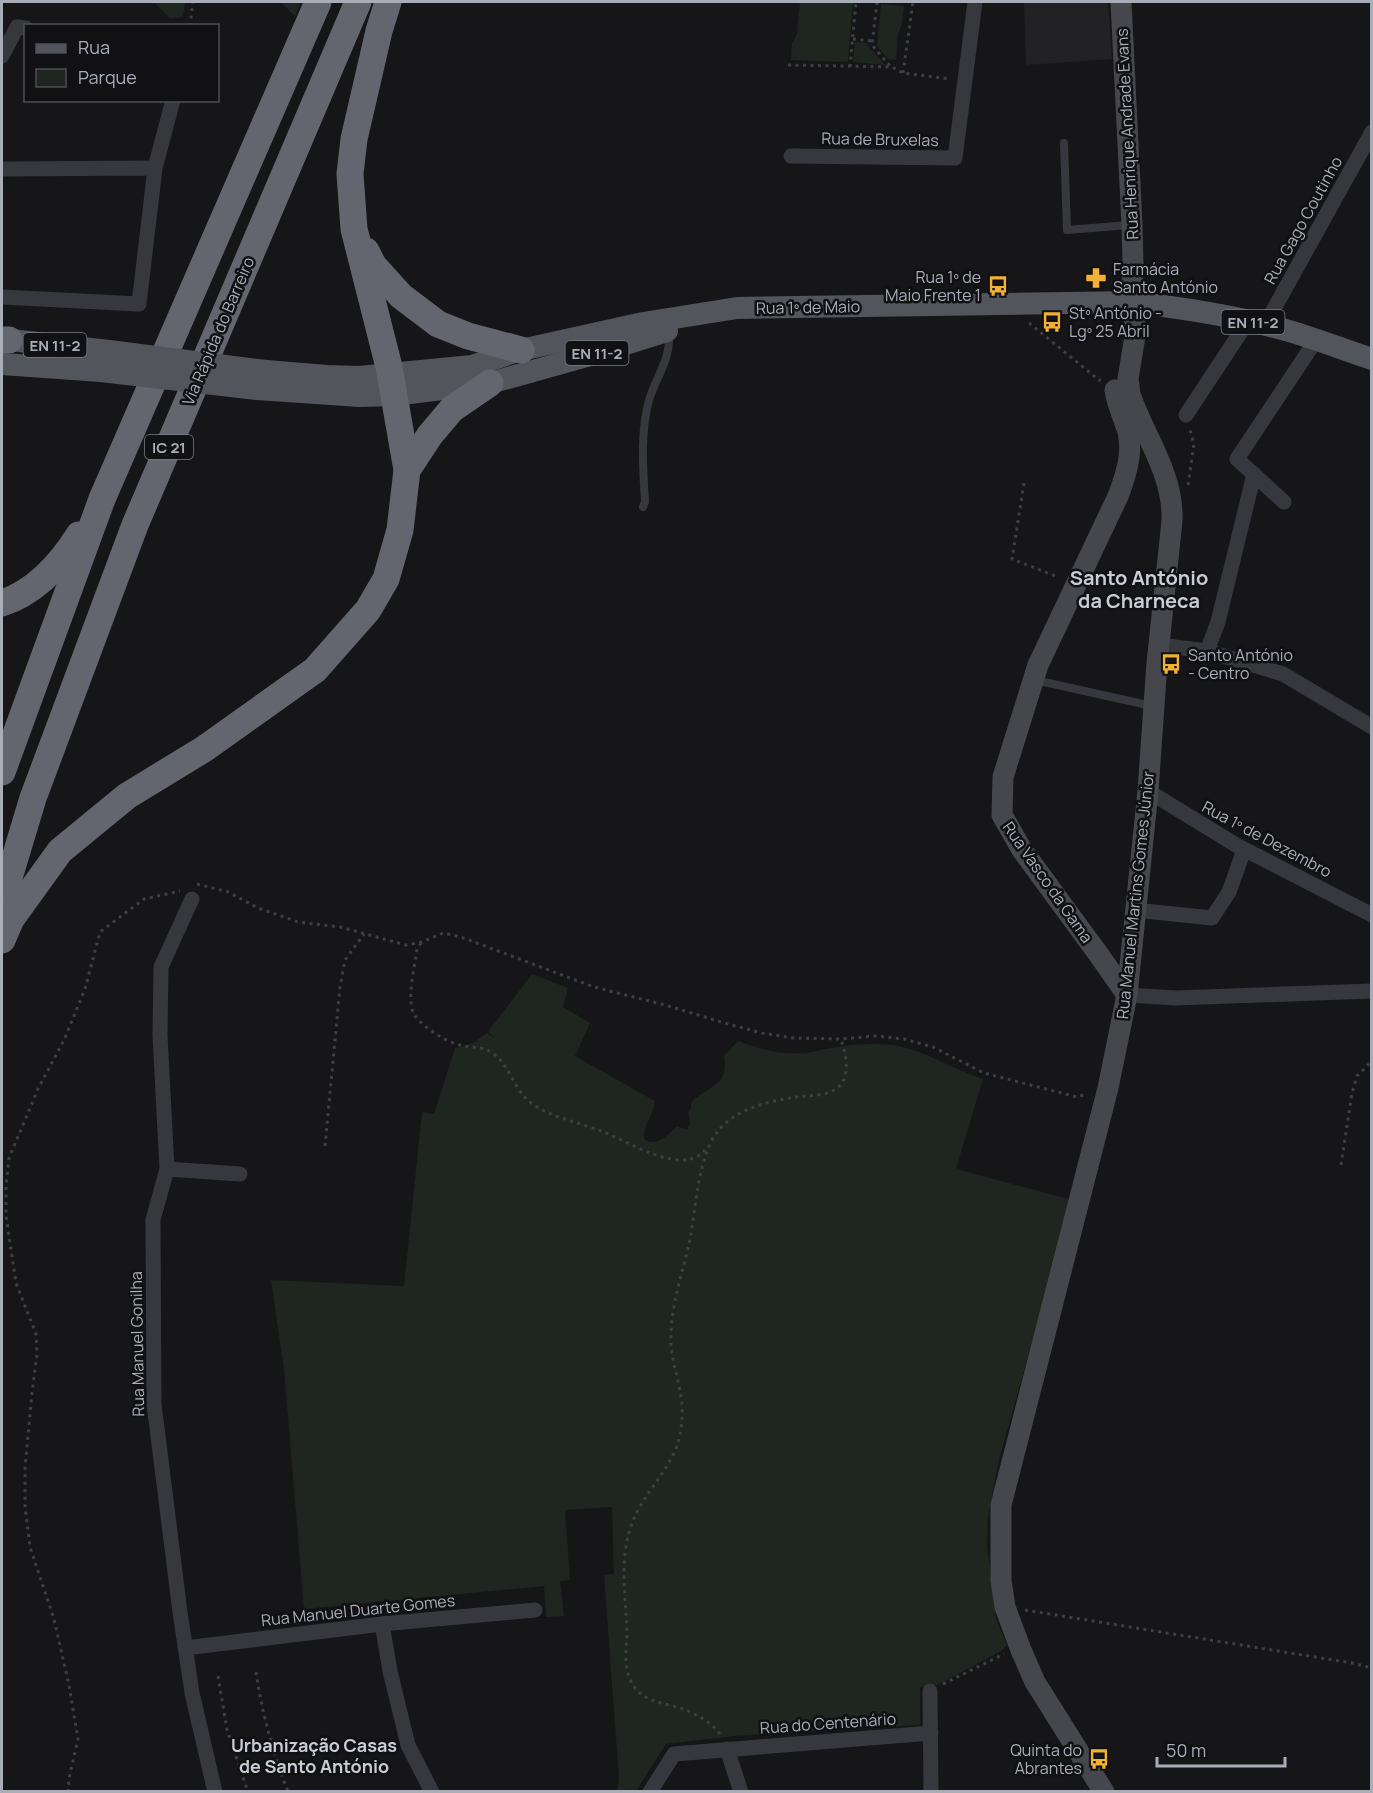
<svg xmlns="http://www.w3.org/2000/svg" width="1373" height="1793" viewBox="0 0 1373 1793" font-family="Manrope,sans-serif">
<rect width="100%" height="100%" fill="#161618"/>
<polygon fill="#222225" points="1024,2 1108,2 1112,59 1026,65"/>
<g fill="#1e261f">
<polygon points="154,2 185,2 183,17 170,18"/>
<polygon points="280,2 301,2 295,16"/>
<polygon points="800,2 853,2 848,62 791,60 792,43 797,34"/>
<polygon points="881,4 904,6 902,24 898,34 896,60 888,59 877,46"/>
<polygon points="855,42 866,43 885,65 853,62"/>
<path d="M532 974 568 988 563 1007 590 1023 575 1056 655 1101C654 1115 643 1124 644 1139 656 1148 668 1135 677 1126L687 1130 690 1123 688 1112 691 1108V1103C706 1086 730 1087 724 1056L738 1041C760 1049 782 1055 805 1053 815 1052 823 1049 832 1048 852 1044 873 1043 892 1045 925 1050 952 1069 983 1079L956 1169 1069 1199 1039 1317 999 1460 988 1516 987 1546 996 1619 1007 1645 1001 1651 937 1685 920 1687V1725L735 1736 666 1744 636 1791H617L619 1779 604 1575 614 1574 612 1507 565 1510 570 1580 560 1581 564 1616 546 1617 544 1586 304 1609 284 1369 271 1280 404 1286 422 1112 434 1114 455 1048 473 1043 487 1033 495 1038 488 1032Z"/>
</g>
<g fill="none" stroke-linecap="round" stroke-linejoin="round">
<g stroke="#3d3f44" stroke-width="3" stroke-dasharray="3 4.5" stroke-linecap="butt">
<polyline points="877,2 872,45 891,67"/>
<polyline points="190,26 193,2"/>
<polyline points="853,39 872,41"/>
<polyline points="788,65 892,67 903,73 950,79"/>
<polyline points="850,67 856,2"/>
<polyline points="903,73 913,2"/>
<polyline points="1029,323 1099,380 1101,380"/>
<polyline points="1024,483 1012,559 1058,577"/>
<polyline points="1188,485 1194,444 1190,430"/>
<polyline points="197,884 228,892 258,908 298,922 340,927 406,945 422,942 443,933 461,937 594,987 665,1005 728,1024 762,1033 793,1038 841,1039 876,1036 904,1039 933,1047 984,1073 1077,1097 1086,1094"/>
<path d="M421 943 417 949C415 966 407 996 413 1012 417 1024 448 1043 460 1045 471 1048 481 1046 491 1052 510 1064 513 1089 530 1102 549 1117 578 1122 601 1131 625 1140 655 1160 682 1160 692 1160 699 1157 705 1150"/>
<polyline points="325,1146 340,987 345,960 364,934"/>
<polyline points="1341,1165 1352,1093 1357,1076 1372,1061"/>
<polyline points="1025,1610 1352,1663 1372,1668"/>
<path d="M256 1672C262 1713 273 1753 288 1792"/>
<polyline points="218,1676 227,1730 248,1792"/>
<polyline points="943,1684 1004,1654"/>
<path d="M720 1734C711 1722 696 1714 683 1709 663 1702 640 1703 630 1679 623 1664 627 1646 627 1630 625 1591 618 1551 636 1514 649 1487 674 1465 680 1435 683 1419 683 1402 679 1386 676 1371 671 1357 671 1341 670 1306 683 1273 690 1239 696 1207 697 1172 711 1142 726 1111 764 1102 796 1097 811 1095 832 1097 842 1083 850 1070 845 1052 841 1039"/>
<polyline points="68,1792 69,1778 78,1739 69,1685 54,1619 30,1547 25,1506 25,1468 32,1393 37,1354 36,1334 16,1283 6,1216 6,1186 9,1158 38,1089 64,1040 85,989 100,932 144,899 180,891"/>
</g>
<g stroke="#37383d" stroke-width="8">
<polyline points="1064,143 1067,230 1129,225"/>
<path d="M643 507 645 502C643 468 640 433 649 400 656 377 671 359 669 334"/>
<polyline points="1035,680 1152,706"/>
</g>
<g stroke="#37383d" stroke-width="15">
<polyline points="2,56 17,27 26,28"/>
<polyline points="791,156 955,158 975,2"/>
<polyline points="155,168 173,100"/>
<polyline points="2,169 155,168 139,304 2,297"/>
<polyline points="1265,325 1372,132"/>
<polyline points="1186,415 1248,321"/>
<polyline points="1284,502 1237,459 1316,340"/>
<polyline points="1159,645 1207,651 1283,674 1372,727"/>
<polyline points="1207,651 1218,622 1254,474"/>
<polyline points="1148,791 1236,845 1372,915"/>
<polyline points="192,899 161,967 160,1035 167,1169 153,1220 154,1404 180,1612 192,1693 215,1792"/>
<polyline points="1135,910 1212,918 1229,892 1244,850"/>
<polyline points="1127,995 1175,998 1372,991"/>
<polyline points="167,1169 240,1174"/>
<polyline points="382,1624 390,1671 408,1745 432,1792"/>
<polyline points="185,1648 382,1624 535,1610"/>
<polyline points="930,1691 931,1792"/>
<polyline points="727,1749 741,1792"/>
<polyline points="650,1792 674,1754 931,1733"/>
</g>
<g stroke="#45474d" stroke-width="21">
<path d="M1115 390C1117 405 1124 418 1128 432 1133 454 1126 474 1119 494L1038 665 1003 777 1002 815 1022 850 1099 955 1127 995"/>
<path d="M1104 1792 1035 1682 1021 1650 1005 1607 1001 1580V1505L1108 1088 1127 995 1148 791 1157 663 1172 521C1174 474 1144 436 1130 394L1128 379 1136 330 1131 302 1133 264 1132 225 1121 2"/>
</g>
<g stroke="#53555c" stroke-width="22">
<polyline points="2,339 109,351"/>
<polyline points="2,364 101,371"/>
<path d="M266 371 327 376 359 377 472 366 521 350 643 323 737 308 1131 302C1184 308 1237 316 1289 331 1317 339 1344 350 1372 359"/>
<polyline points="257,389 360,396 394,395 490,383 587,356 667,331"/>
</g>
<g stroke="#63666e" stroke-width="27">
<polyline points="366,251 373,265 401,296 438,324 468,336 521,350"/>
<polyline points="2,340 9,340"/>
<polyline points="407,470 430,435 452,409 490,383"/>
<path d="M2 603C36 592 60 565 79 535"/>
<polyline points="2,772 102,499 318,2"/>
<polyline points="2,901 33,798 135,525 358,2"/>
<polyline points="2,940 11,919 60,851 127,796 204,749 315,670 368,610 386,579 400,530 407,470 389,367 354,229 350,174 354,139 379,31 388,2"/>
</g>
<g stroke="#53555c" stroke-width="22">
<polyline points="109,351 266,371"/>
<polyline points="101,371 257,389"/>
</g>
</g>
<defs>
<g id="pharmacy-bare" transform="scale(1.62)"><path d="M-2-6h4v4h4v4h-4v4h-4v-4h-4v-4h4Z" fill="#f2b134" stroke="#111113" stroke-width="2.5" paint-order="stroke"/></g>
<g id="bus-bare" transform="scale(1.62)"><path d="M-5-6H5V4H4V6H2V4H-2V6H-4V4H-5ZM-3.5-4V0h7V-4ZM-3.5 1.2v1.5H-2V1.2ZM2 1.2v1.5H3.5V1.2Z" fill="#f2b134" stroke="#111113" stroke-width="2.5" paint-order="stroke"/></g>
</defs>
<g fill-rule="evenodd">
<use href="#pharmacy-bare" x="1096" y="278"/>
<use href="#bus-bare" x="998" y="286"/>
<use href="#bus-bare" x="1052" y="322"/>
<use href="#bus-bare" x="1171" y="664"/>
<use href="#bus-bare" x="1099" y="1759"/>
</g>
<g text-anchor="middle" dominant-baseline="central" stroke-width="5" stroke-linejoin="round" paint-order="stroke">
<g fill="#111113" stroke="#7b7e86" stroke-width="1.5">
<rect x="1221.5" y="310" width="63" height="24" rx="4.5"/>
<rect x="23.5" y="333" width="63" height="24" rx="4.5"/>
<rect x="565.5" y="341" width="63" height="24" rx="4.5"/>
<rect x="145" y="435" width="48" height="24" rx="4.5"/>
</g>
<g font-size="15" font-weight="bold" fill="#a8adb8">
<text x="1253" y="322">EN 11-2</text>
<text x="55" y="345">EN 11-2</text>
<text x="597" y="353">EN 11-2</text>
<text x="169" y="447">IC 21</text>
</g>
<g font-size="16" fill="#a8adb8" stroke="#111113">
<text transform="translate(1127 134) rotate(-93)">Rua Henrique Andrade Evans</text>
<text transform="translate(880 139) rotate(1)">Rua de Bruxelas</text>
<text transform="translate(1303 220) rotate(-61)">Rua Gago Coutinho</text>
<text transform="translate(808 307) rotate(-1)">Rua 1º de Maio</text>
<text transform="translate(218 331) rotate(-67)">Via Rápida do Barreiro</text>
<text transform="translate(1267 839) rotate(28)">Rua 1º de Dezembro</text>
<text transform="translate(1048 882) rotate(55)">Rua Vasco da Gama</text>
<text transform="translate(1135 895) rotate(-84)">Rua Manuel Martins Gomes Júnior</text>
<text transform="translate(137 1344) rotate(-91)">Rua Manuel Gonilha</text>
<text transform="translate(358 1610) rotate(-6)">Rua Manuel Duarte Gomes</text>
<text transform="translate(828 1723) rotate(-4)">Rua do Centenário</text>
</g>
<g font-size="16" fill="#a8adb8" stroke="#111113" text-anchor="start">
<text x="1113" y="269">Farmácia<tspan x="1113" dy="18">Santo António</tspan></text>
<text x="981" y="277" text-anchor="end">Rua 1º de<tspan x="981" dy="18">Maio Frente 1</tspan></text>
<text x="1069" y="313">Stº António -<tspan x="1069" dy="18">Lgº 25 Abril</tspan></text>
<text x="1188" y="655">Santo António<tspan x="1188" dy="18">- Centro</tspan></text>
<text x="1082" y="1750" text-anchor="end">Quinta do<tspan x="1082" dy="18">Abrantes</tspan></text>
</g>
<g font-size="18" font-weight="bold" fill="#c9ccd4" stroke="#111113">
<text x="314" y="1745">Urbanização Casas<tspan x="314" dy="21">de Santo António</tspan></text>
</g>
<g font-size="20" font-weight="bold" fill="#c9ccd4" stroke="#111113">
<text x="1139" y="577">Santo António<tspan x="1139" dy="23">da Charneca</tspan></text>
</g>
</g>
<rect width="1373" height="1793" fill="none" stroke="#a8adb8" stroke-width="6"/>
<rect x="24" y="24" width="195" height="78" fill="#111113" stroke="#4d4f55" stroke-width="1.5"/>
<rect x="36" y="44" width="30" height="9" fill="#53555c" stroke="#4d4f55" stroke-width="1.5"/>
<text x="78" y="54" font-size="18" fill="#a8adb8">Rua</text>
<rect x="36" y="69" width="30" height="18" fill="#1e261f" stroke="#4d4f55" stroke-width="1.5"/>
<text x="78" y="84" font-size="18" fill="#a8adb8">Parque</text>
<path d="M1157 1757v9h128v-9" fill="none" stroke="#a8adb8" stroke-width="3"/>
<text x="1166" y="1757" font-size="18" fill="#a8adb8" stroke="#111113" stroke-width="4.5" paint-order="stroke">50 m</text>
</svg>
